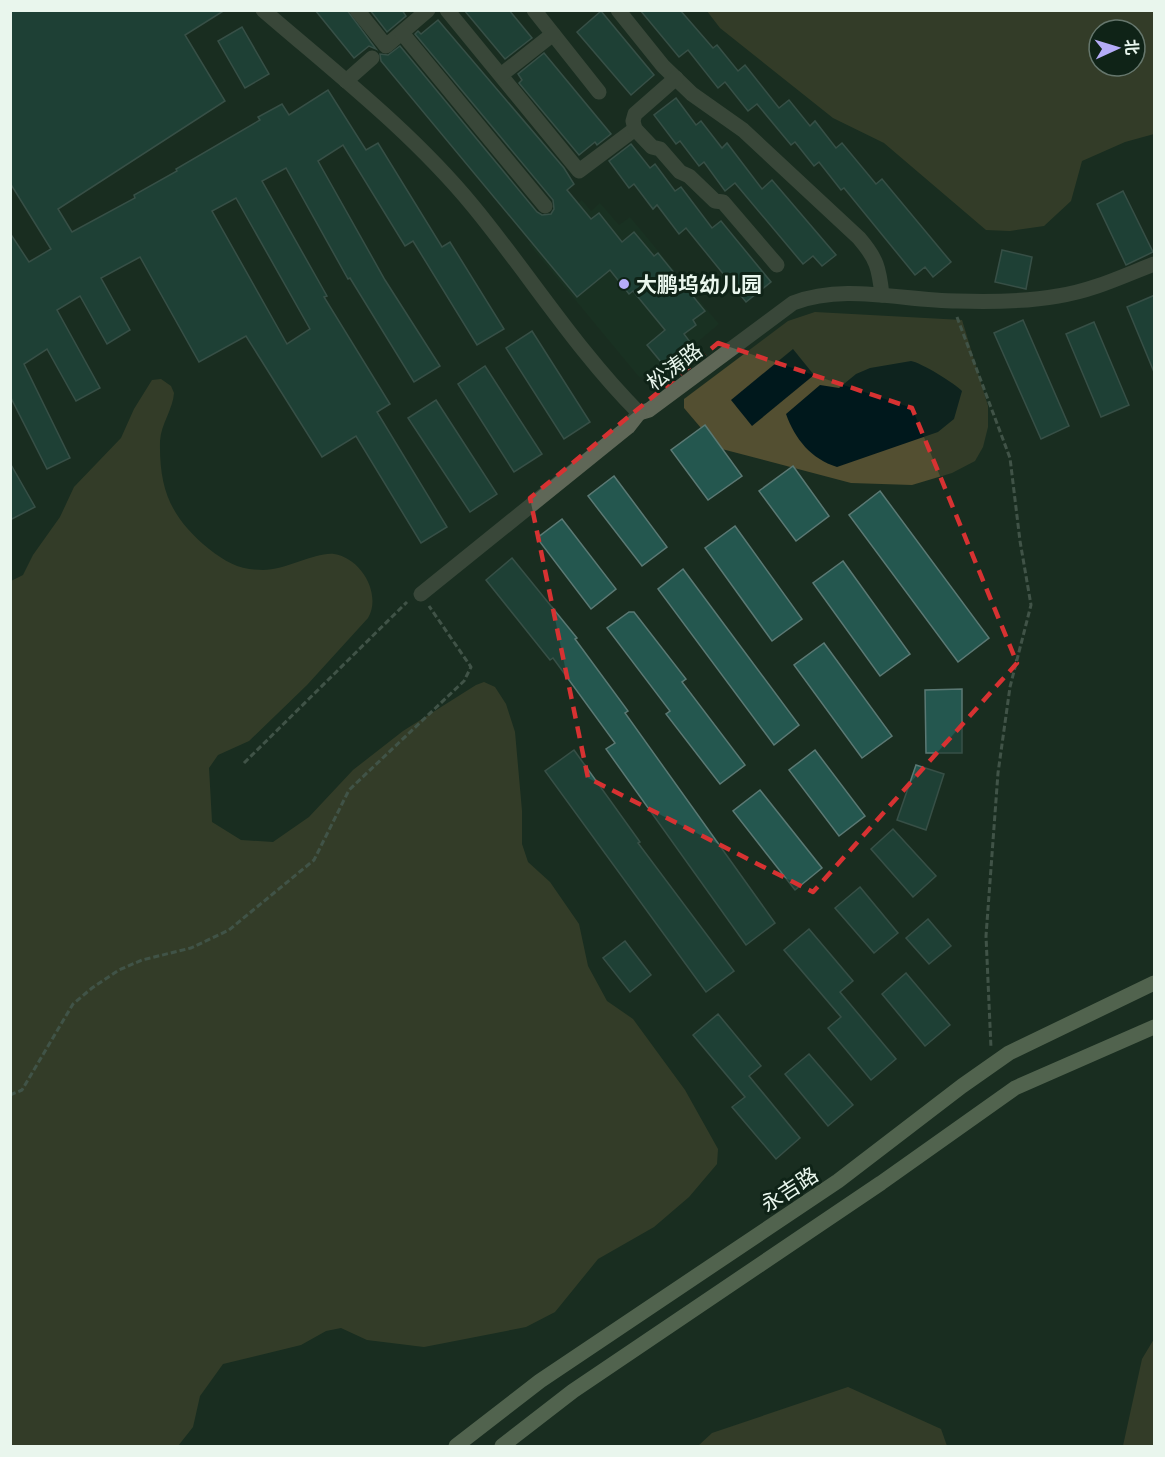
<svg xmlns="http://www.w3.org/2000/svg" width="1165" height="1457" font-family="Ubuntu,'Noto Sans SC',sans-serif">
  <rect width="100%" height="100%" fill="#192d20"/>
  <path fill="#193524" d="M582 200 591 211 600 203 619 225 630 217 719 324 657 376 639 377 529 244Z"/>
  <g fill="#534f31" fill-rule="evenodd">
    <path d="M707 11H1154V134L1125 142 1082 161 1071 201 1044 226 1010 231 986 230 884 143 833 118 720 28ZM1099 30H1135V66H1099Z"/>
    <path d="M815 312 962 320 988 406V427L983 447 975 461 952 473 912 485 851 483 718 448 684 408V399L788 321Z"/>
    <path d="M161 379 171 386 174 393C173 409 161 424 160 441 159 490 171 518 209 549 227 563 240 570 263 570 286 570 316 552 334 554 361 558 382 594 368 618L307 685 249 741 218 755 209 768 212 822 241 840 273 842 309 817 353 770 403 731 476 685 484 682 495 687 506 704 515 732 522 811V844L528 862 550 882 579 924 588 966 607 1001 633 1019 685 1090 718 1149 717 1164 689 1197 654 1227 598 1259 555 1312 526 1327 424 1347 367 1340 341 1328 326 1331 301 1345 223 1364 200 1396 193 1427 178 1446H11V581L23 575 33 555 60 517 74 487 121 438 134 409 152 380Z"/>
    <path d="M1154 1339V1446H1123L1142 1359Z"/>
    <path d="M848 1387 941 1429 947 1446H698L712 1433Z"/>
  </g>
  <g fill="#00181c">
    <path d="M793 349 814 375 752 426 731 400Z"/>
    <path d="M911 361C920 362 956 384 962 391L954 419 938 432 837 467C811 459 795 439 786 414L820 385 839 388 856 374 870 368Z"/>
  </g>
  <g fill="#24574f" stroke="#5b7974" stroke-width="1.5" fill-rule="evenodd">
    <path d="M10 10H225L185 35 225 101 58 209 72 232 135 198 134 195 177 171 176 169 260 120 258 117 282 104 289 115 328 90 366 150 378 143 442 247 450 242 504 329 477 345 413 241 405 246 343 145 318 161 385 280 440 366 414 382 350 278 348 279 286 168 262 181 327 296 324 297 390 404 377 412 447 527 421 543 356 436 322 457 246 336 199 362 140 257 101 278 130 330 107 344 80 296 57 310 100 388 76 401 47 349 24 364 70 458 47 469 10 396V233L29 262 51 249 10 183ZM236 198 310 329 287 344 212 211Z"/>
    <path d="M315 10H347L376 49 369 46 354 58Z"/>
    <path d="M370 10H402L406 16 387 32Z"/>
    <path d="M464 10H509L532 38 505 59Z"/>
    <path d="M640 10H680L713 48 717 45 738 71 745 65 779 108 789 100 810 126 815 121 836 148 842 143 876 184 882 179 951 262 933 277 925 267 915 275 844 188 841 190 819 162 814 166 795 142 791 145 757 104 748 111 725 82 718 88 688 50 679 57Z"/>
    <path d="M601 11 654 75 631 95 577 32Z"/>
    <path d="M438 20 564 168 574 184 567 190 591 219 599 213 622 242 634 232 654 256 658 253 705 311 693 320 696 325 684 334 693 346 666 368 647 345 665 330 633 291 629 294 610 270 577 297 381 61 380 54 388 55 400 46 537 212 542 215 551 214 554 209 553 200 415 34 418 31 421 34Z"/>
    <path d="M242 27 269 74 245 88 218 41Z"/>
    <path d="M544 53 611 134 597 145 595 142 579 155 519 83 522 80 518 74Z"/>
    <path d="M676 98 696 125 701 121 722 148 727 143 762 189 772 180 836 255 822 266 813 256 803 264 735 183 725 191 704 162 699 166 680 141 676 144 654 115Z"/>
    <path d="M631 144 650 168 655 164 675 191 681 187 712 228 721 221 771 282 746 302 686 228 679 234 657 205 653 209 634 184 629 188 609 161Z"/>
    <path d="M1123 191 1153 252 1126 265 1097 204Z"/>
    <path d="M1002 250 1032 257 1026 289 995 282Z"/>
    <path d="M1155 295V372H1154L1127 307Z"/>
    <path d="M1023 320 1069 426 1041 439 994 333Z"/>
    <path d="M1094 322 1129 405 1101 417 1066 334Z"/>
    <path d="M532 331 590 422 564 439 506 348Z"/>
    <path d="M485 366 542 454 514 472 458 384Z"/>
    <path d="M436 400 497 494 470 512 408 418Z"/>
    <path d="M705 425 742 476 708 500 671 450Z"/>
    <path d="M10 463 35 507 10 520Z"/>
    <path d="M793 466 829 516 796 541 759 491Z"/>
    <path d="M614 476 667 547 642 566 588 496Z"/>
    <path d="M880 491 989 638 958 662 849 515Z"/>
    <path d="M562 519 616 589 591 609 537 538Z"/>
    <path d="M735 526 802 619 772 641 705 548Z"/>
    <path d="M512 558 577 638 575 639 628 711 625 713 775 923 746 945 606 749 615 743 553 658 550 660 486 580Z"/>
    <path d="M843 561 910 654 880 676 813 583Z"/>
    <path d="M683 569 799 725 774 745 658 589Z"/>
    <path d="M629 612H634L686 679 682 682 745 765 720 784 666 714 670 711 607 628Z"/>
    <path d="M824 643 892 736 862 758 794 665Z"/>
    <path d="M962 689V753H926L925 690Z"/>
    <path d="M574 750 640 842 638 843 734 971 706 992 545 771Z"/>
    <path d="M815 750 865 816 839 836 789 770Z"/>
    <path d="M916 765 944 774 926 830 897 820Z"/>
    <path d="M760 790 822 868 795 890 733 811Z"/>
    <path d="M893 829 936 876 913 897 871 849Z"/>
    <path d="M860 887 898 933 874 953 835 908Z"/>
    <path d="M928 919 951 946 929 964 906 938Z"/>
    <path d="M809 929 853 981 840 992 896 1059 871 1080 828 1028 841 1017 784 950Z"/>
    <path d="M625 941 651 975 630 992 603 958Z"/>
    <path d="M906 973 950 1025 925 1046 882 994Z"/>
    <path d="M718 1014 761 1066 749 1076 800 1138 776 1159 732 1107 745 1097 693 1035Z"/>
    <path d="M809 1054 853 1105 828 1126 785 1074Z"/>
  </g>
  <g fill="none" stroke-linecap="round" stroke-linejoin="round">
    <g stroke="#708176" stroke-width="3" stroke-dasharray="6 3" stroke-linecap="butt">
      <path d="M957 317 1010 458 1020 541 1031 605 1010 687 998 773 986 936 991 1048"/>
      <path d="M244 763 407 602"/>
      <path d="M10 1095 22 1090 73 1004 92 988 119 970 142 960 191 948 229 930 314 860 349 790 464 681 471 667 429 606"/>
    </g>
    <g stroke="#5f6757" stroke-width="15">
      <path d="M263 10C336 73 412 132 473 206 529 274 577 351 639 413"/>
      <path d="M357 10 386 46 428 10"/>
      <path d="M447 10 579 171 635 129"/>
      <path d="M534 10 599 92"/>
      <path d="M618 10 663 66 692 94 743 130 859 238C877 259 879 268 882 295"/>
      <path d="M402 33 545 206"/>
      <path d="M501 75 553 34"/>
      <path d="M676 78 635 114 633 121 635 129 652 147 660 149 680 172 689 176 715 201 723 202 777 265"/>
      <path d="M346 81 372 58"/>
      <path d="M639 413 649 410 793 303C845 283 903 301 957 301 991 302 1025 302 1058 296 1092 291 1123 276 1154 264"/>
      <path d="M421 594 628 427 639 413"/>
    </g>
    <g stroke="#96a586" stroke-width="15">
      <path d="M456 1446 540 1381 838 1181 962 1086 1009 1053 1154 983"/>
      <path d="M502 1446 573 1391 881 1183 1015 1088 1154 1027"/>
    </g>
  </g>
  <path d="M0 0H1165V1457H0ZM718 343 912 408 1017 663 813 892 588 778 530 498Z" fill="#192d20" fill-opacity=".55" fill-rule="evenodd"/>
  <path fill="none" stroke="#d73232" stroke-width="4.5" stroke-dasharray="12 8" stroke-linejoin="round" d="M718 343 912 408 1017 663 813 892 588 778 530 498Z"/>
  <circle fill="#b5acf8" stroke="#0f2317" stroke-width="2" cx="624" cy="284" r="6"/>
  <g text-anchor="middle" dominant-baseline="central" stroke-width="6" stroke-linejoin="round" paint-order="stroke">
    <g font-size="21" font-weight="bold" fill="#e9f6ed" stroke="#0f2317" text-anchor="start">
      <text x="636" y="284">大鹏坞幼儿园</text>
    </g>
    <g font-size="21" fill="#e9f6ed" stroke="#0f2317">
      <text transform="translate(674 366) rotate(-37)">松涛路</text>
      <text transform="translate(789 1189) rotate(-33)">永吉路</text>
    </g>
  </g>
  <rect width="1165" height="1457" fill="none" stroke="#e9f6ed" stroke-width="24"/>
  <g transform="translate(1117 48) rotate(86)"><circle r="28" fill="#0f2317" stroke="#66776d" stroke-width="1.5"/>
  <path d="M0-4.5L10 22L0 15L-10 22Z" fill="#b5acf8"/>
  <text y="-9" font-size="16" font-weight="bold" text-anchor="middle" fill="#e9f6ed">北</text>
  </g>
</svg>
